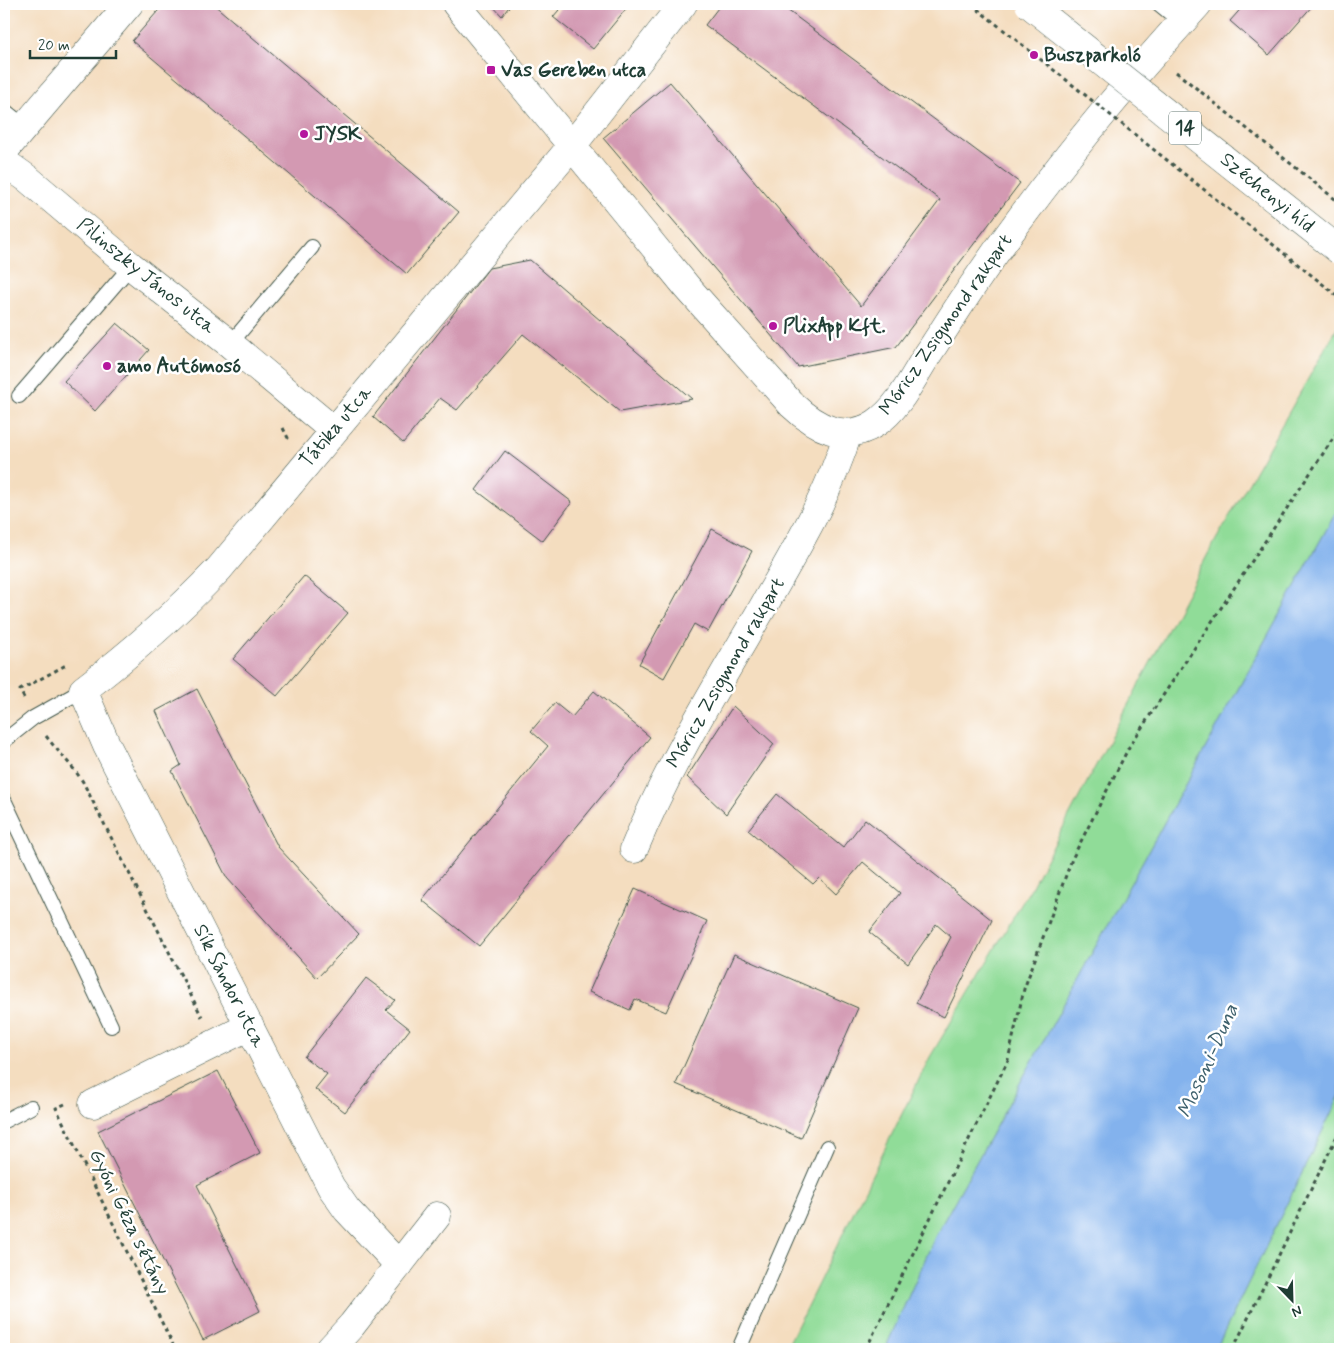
<svg xmlns="http://www.w3.org/2000/svg" width="1344" height="1353" font-family="Mynerve,sans-serif">
  <rect width="100%" height="100%" fill="#fff"/>
  <filter id="ink" filterUnits="userSpaceOnUse"><feTurbulence type="fractalNoise" baseFrequency=".02" numOctaves="2"/><feDisplacementMap in="SourceGraphic" scale="10" xChannelSelector="R" yChannelSelector="G"/><feConvolveMatrix kernelMatrix="1 2 1 2 8 2 1 2 1" color-interpolation-filters="sRGB"/></filter>
  <filter id="wash" filterUnits="userSpaceOnUse"><feTurbulence type="fractalNoise" baseFrequency=".0096" numOctaves="4" result="noise"/><feDisplacementMap in="SourceGraphic" scale="20" xChannelSelector="R" yChannelSelector="G"/><feGaussianBlur stdDeviation="1.12" result="paint"/><feColorMatrix in="noise" values="0 0 0 0 0 0 0 0 0 0 0 0 0 0 0 0 0 1.4 0 .05"/><feComposite in="paint" operator="in"/></filter>
  <g filter="url(#wash)">
    <rect width="100%" height="100%" fill="#f4ddbf"/>
    <g fill="#90dc98" stroke="#588c66">
      <path d="M1340 323V505L936 1235 885 1349H786L930 1057 1031 888 1209 552Z"/>
      <path d="M1340 1095V1349H1216Z"/>
    </g>
    <path fill="#83b2ed" stroke="#517890" d="M1340 505V1095L1216 1349H885L936 1235Z"/>
    <g id="blocks">
      <g fill="#d399b2">
        <path d="M164 4H213L459 212 407 274 132 41Z"/>
        <path d="M491 4H511L502 16Z"/>
        <path d="M564 4H630L593 49 553 17Z"/>
        <path d="M721 4H779L1020 183 896 347 798 367 603 138 670 82 861 306 940 200 705 25Z"/>
        <path d="M1245 4H1314L1269 55 1230 21Z"/>
        <path d="M530 260 692 399 620 412 523 334 457 410 440 398 403 443 373 417 489 268Z"/>
        <path d="M117 323 149 350 95 411 64 381Z"/>
        <path d="M505 451 572 502 543 541 476 490Z"/>
        <path d="M712 529 752 551 708 632 694 624 664 678 639 664Z"/>
        <path d="M304 576 348 613 277 696 233 659Z"/>
        <path d="M197 689 278 847 359 934 317 978 227 878 172 771 181 765 156 711Z"/>
        <path d="M594 691 650 737 479 946 422 900 548 746 531 731 555 703 572 717Z"/>
        <path d="M733 706 774 744 726 814 687 777Z"/>
        <path d="M777 794 843 848 865 819 992 920 944 1017 916 1003 951 937 936 924 908 964 869 932 900 893 863 862 836 894 819 878 813 884 748 830Z"/>
        <path d="M635 889 707 921 666 1012 635 999 630 1010 589 992Z"/>
        <path d="M734 954 858 1008 801 1138 676 1084Z"/>
        <path d="M366 978 395 1000 386 1010 410 1029 345 1112 315 1089 327 1074 304 1057Z"/>
        <path d="M218 1071 260 1153 197 1185 260 1311 203 1340 98 1131Z"/>
      </g>
    </g>
  </g>
  <g filter="url(#ink)">
    <use href="#blocks" fill-opacity="0" stroke="#3f5549" stroke-width="1"/>
    <g fill="none" stroke-linecap="round" stroke-linejoin="round">
      <defs>
        <g id="lane">
          <path d="M1159 4 1181 22"/>
          <path d="M4 110 25 127"/>
          <path d="M230 344 312 247"/>
          <path d="M19 396 131 266"/>
          <path d="M4 741 33 718 83 690"/>
          <path d="M4 800 111 1026"/>
          <path d="M4 1121 31 1107"/>
          <path d="M739 1349 827 1147"/>
        </g>
        <g id="street">
          <path d="M456 4 687 287 792 405C815 427 845 444 876 423 899 408 913 377 928 354 945 328 962 301 980 275 1046 179 1120 90 1198 4"/>
          <path d="M4 151 129 4"/>
          <path d="M4 162 28 179 131 266 230 344 333 430"/>
          <path d="M634 849C669 764 717 686 763 607 796 549 828 497 848 433"/>
          <path d="M93 1104 250 1026"/>
          <path d="M399 1265 347 1210 331 1187 107 746 83 690C133 652 176 614 219 569L571 147 683 4"/>
          <path d="M330 1349 352 1325 437 1216"/>
        </g>
      </defs>
      <use href="#lane" stroke="#3f5549" stroke-width="16"/>
      <use href="#street" stroke="#3f5549" stroke-width="29"/>
      <g stroke="#3f5549" stroke-width="3" stroke-dasharray="4 4" stroke-linecap="butt">
        <path d="M1176 72 1340 203"/>
        <path d="M283 428 288 438 286 440"/>
        <path d="M24 698 20 690 66 665"/>
        <path d="M46 736C58 752 72 765 83 782L202 1017"/>
        <path d="M65 1104 56 1108 175 1349"/>
        <path d="M866 1349 1008 1060 1024 989 1072 859 1129 747 1340 428"/>
        <path d="M1233 1349 1340 1130"/>
      </g>
      <use href="#lane" stroke="#fff" stroke-width="14"/>
      <use href="#street" stroke="#fff" stroke-width="28"/>
      <defs>
        <path id="primary-bridge" d="M1029 4 1340 251"/>
      </defs>
      <use href="#primary-bridge" stroke="#3f5549" stroke-width="29" stroke-linecap="butt"/>
      <path stroke="#3f5549" stroke-width="3" stroke-dasharray="4 4" stroke-linecap="butt" d="M971 4 1340 298"/>
      <use href="#primary-bridge" stroke="#fff" stroke-width="28"/>
    </g>
  </g>
  <g fill="#b5179e" stroke="#fff" stroke-width="2">
    <circle cx="1034" cy="55" r="5"/>
    <rect x="486" y="65" width="10" height="10" rx="2.5"/>
    <circle cx="304" cy="134" r="5"/>
    <circle cx="773" cy="326" r="5"/>
    <circle cx="107" cy="366" r="5"/>
  </g>
  <g text-anchor="middle" dominant-baseline="central" stroke-width="5" stroke-linejoin="round" paint-order="stroke">
    <rect fill="#fff" stroke="#627771" stroke-width="1" x="1169" y="111.5" width="32" height="33" rx="4"/>
    <g font-size="19" font-weight="bold" fill="#1f3d34">
      <text x="1185" y="128">14</text>
    </g>
    <g font-size="20" font-weight="bold" fill="#1f3d34" stroke="#fff" text-anchor="start">
      <text x="1044" y="55">Buszparkoló</text>
      <text x="501" y="70">Vas Gereben utca</text>
      <text x="314" y="134">JYSK</text>
      <text x="783" y="326">PlixApp Kft.</text>
      <text x="117" y="366">amo Autómosó</text>
    </g>
    <g font-size="20" fill="#1f3d34" stroke="#fff">
      <text transform="translate(1267 193) rotate(39)">Széchenyi híd</text>
      <text transform="translate(146 276) rotate(39)">Pilinszky János utca</text>
      <text transform="translate(946 325) rotate(-55)">Móricz Zsigmond rakpart</text>
      <text transform="translate(336 427) rotate(-50)">Tátika utca</text>
      <text transform="translate(726 673) rotate(-60)">Móricz Zsigmond rakpart</text>
      <text transform="translate(229 986) rotate(63)">Sík Sándor utca</text>
      <text transform="translate(129 1222) rotate(64)">Gyóni Géza sétány</text>
    </g>
    <g font-size="21" font-style="italic" fill="#3d606c" stroke="#fff">
      <text transform="translate(1208 1061) rotate(-66)">Mosoni-Duna</text>
    </g>
  </g>
  <rect width="1344" height="1353" fill="none" stroke="#fff" stroke-width="20"/>
  <g transform="translate(1292 1300) rotate(157)" stroke="#ffffff" stroke-width="4" paint-order="stroke">
  <path d="M0-4L9 19L0 12L-9 19Z" fill="#1f3d34"/>
  <text y="-8" font-size="14" font-weight="bold" text-anchor="middle" fill="#1f3d34">N</text>
  </g>
  <path d="M30 50v8h86v-8" fill="none" stroke="#1f3d34" stroke-width="2.5"/>
  <text x="38" y="50" font-size="15" fill="#1f3d34" stroke="#ffffff" stroke-width="4" paint-order="stroke">20 m</text>
</svg>
